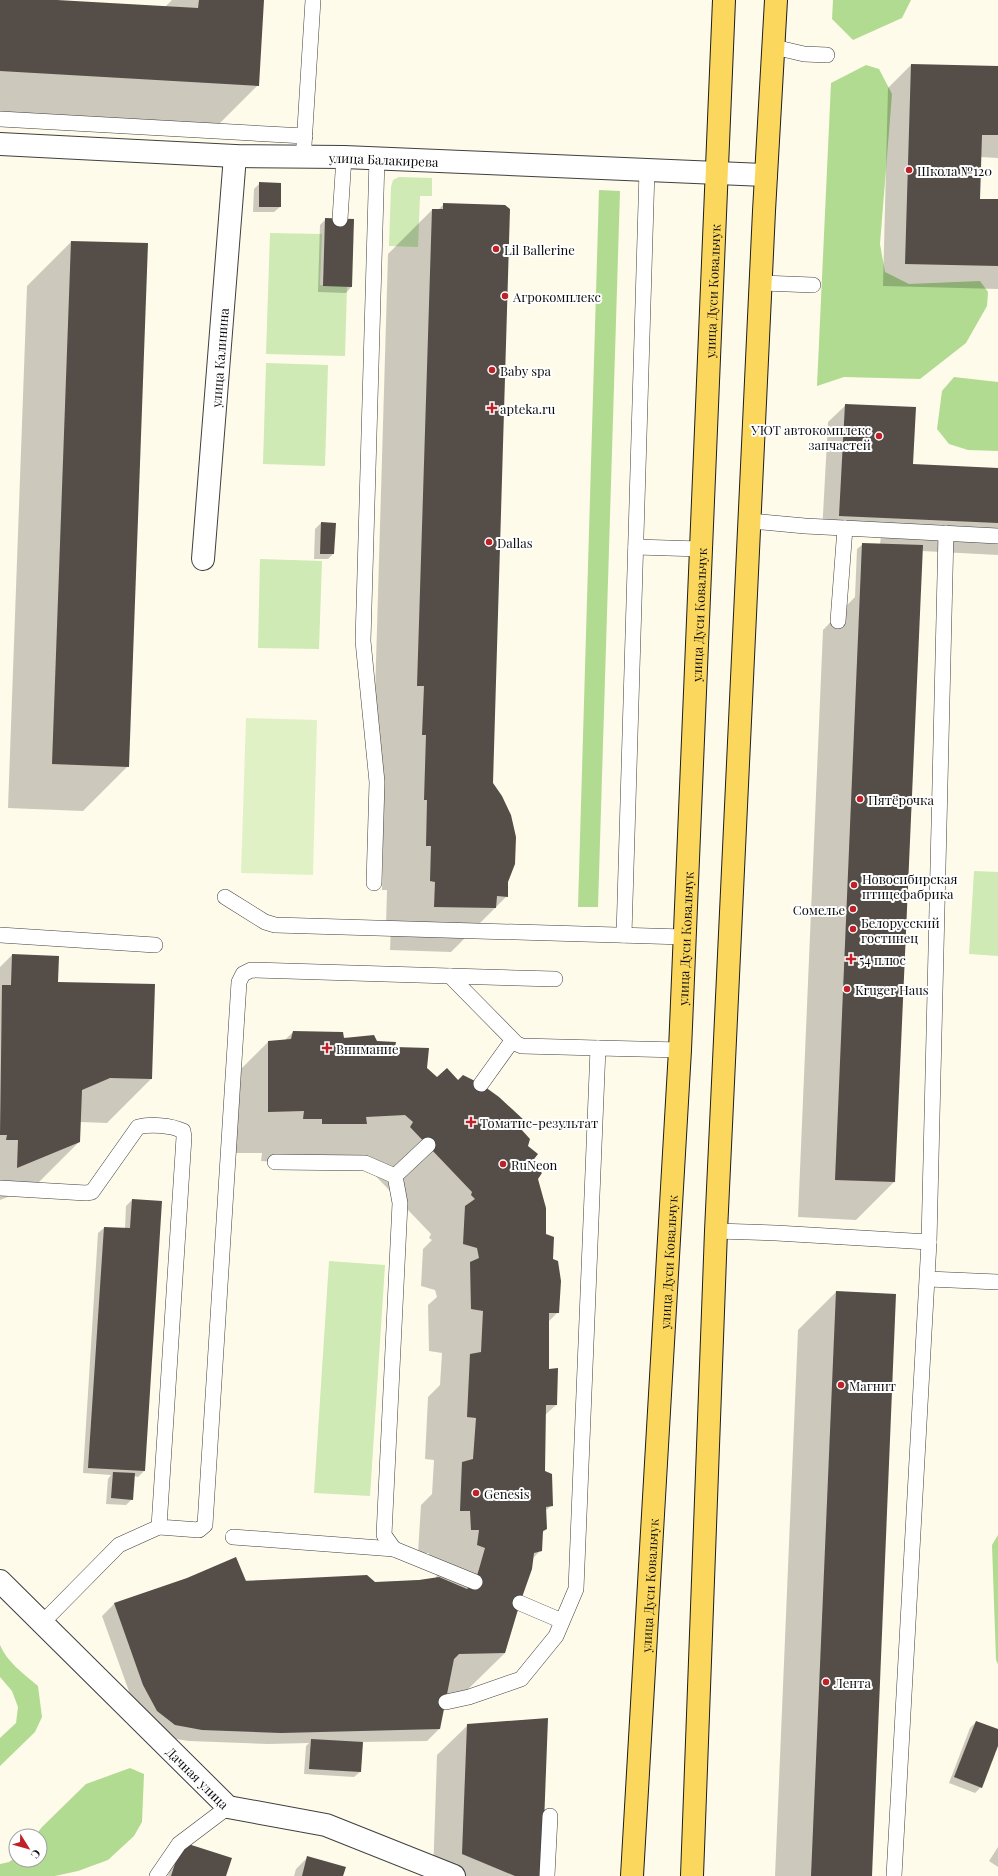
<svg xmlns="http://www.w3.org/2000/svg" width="998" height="1876" font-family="'Playfair Display',serif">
  <rect width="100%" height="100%" fill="#fffbea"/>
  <g fill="#cfeab4">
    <path d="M399 177 432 178V196H420L418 247 389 246 391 187 393 180Z"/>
    <path d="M270 233 322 234 320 285 347 286 345 356 266 354Z"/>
    <path d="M266 363 328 365 325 466 263 464Z"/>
    <path d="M260 559 322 561 319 649 258 648Z"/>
    <path d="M974 871 998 872V956L969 954Z"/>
    <path d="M329 1261 385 1265 370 1496 314 1493Z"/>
  </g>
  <g fill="#b2db92">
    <path d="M833 0H911L902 18 853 40 832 19Z"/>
    <path d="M866 65 879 69 892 94 880 244 885 272 909 284 980 281 988 292 987 306 966 343 920 379 844 377 817 386 831 83Z"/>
    <path d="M599 190 620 191 598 907H578Z"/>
    <path d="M954 377 998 382V451L968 450 949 444 937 429 942 391Z"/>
    <path d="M998 1535V1664L996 1660 992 1545Z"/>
    <path d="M0 1645C7 1662 24 1674 38 1686L42 1717 35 1732 0 1766V1738L16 1723 18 1707 12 1691 0 1677Z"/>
    <path d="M130 1768 144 1774 142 1822 134 1836 108 1860 78 1871 55 1876H0V1864L9 1862 16 1857V1860H40V1836H35L42 1827 86 1784Z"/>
  </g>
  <path fill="#e1f1c6" d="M246 718 317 720 313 875 241 873Z"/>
  <g fill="#0003">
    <path d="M0 0H39L165 7 172 0H263L258 85 213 130 0 117Z"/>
    <path d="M911 65 998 67V158L980 157 979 200H998V289L883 286 888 88Z"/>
    <path d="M260 183 280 207 274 212H253L254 189Z"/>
    <path d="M444 204 492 783 507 882V896L451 952 390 950 391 925H386L387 890H382L383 844H380L378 779 380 730H374L388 254 432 210H438Z"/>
    <path d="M326 219 351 287 346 293 318 292 320 225Z"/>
    <path d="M71 242 128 766 83 811 8 808 27 286Z"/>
    <path d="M846 405 912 467 998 469V555L922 551 894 1182 856 1220 798 1217 823 630 855 597 857 549 863 544H880L881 536 822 533 828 422Z"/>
    <path d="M321 523 333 554 328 559H314L315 529Z"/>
    <path d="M12 955 57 983 151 1079 107 1123 80 1122 79 1142 35 1186 0 1200V967Z"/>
    <path d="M293 1032 376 1041 394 1048 426 1068 438 1078 458 1082 519 1128 527 1146 529 1163 537 1179 545 1235 552 1259 558 1312 548 1322V1370L556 1405 544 1416V1471L552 1505 545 1511 546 1529 542 1533 541 1550 532 1559 505 1653 462 1695H446L439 1729 427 1741 362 1742 360 1772 354 1777 304 1774 306 1746 309 1743 268 1744 189 1741 163 1737 131 1697 102 1616 114 1604 187 1579 375 1583 436 1579 437 1572H429V1553H418L421 1505 432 1494 434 1460 425 1459 428 1397 440 1385 442 1353 429 1351 428 1305 437 1297 435 1290 421 1286 423 1249 432 1240 429 1238 431 1234 369 1169 261 1161 262 1153H226V1084L268 1042 284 1041Z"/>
    <path d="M132 1200 161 1202 144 1471 138 1477 134 1476 132 1499 126 1505 106 1504 108 1479 111 1475 83 1473 98 1233 104 1228 125 1229 126 1206Z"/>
    <path d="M836 1292 871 1876H775L798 1330Z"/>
    <path d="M976 1722 998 1730V1743L981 1787 975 1793 949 1783 970 1728Z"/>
    <path d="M468 1725 541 1876H433L437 1755Z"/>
    <path d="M998 1847V1867L989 1861Z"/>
    <path d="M176 1849 225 1876H168Z"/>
    <path d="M308 1857 342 1876H294L296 1869Z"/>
  </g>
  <g fill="#544d48">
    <path d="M0 0H57L198 8 199 0H264L259 86 0 71Z"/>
    <path d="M911 64 998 66V135H982L980 199H998V266L905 264Z"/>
    <path d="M259 182 281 183V207H259Z"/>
    <path d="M443 203 505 205 510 209 493 783 502 796 511 815 516 837 515 864 508 882V897L497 896 496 908 434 907 435 882 430 881 431 846H426L427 800H424L426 735H422L424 686H417L432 209H443Z"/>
    <path d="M325 218 354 219 352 287 323 286Z"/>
    <path d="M71 241 148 243 129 767 52 764Z"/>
    <path d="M845 404 916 407 913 464 998 468V523L839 516Z"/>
    <path d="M321 522 336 523 334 554H320Z"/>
    <path d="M862 543 923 545 895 1182 835 1180Z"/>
    <path d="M12 954 59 956 58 982 155 984 152 1079 110 1078 82 1090 80 1142 17 1168 18 1140H6L7 1135H0L2 985H11Z"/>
    <path d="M293 1031 343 1032 344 1038 374 1035 377 1041 396 1042 395 1047 429 1048 427 1068 437 1077 447 1068 458 1080 463 1075 481 1084 499 1097 525 1121 520 1128 530 1139 528 1146 538 1154 531 1163 542 1173 538 1179 546 1208V1234L554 1237 553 1259 558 1261 561 1281 559 1313H549V1369L558 1368 557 1405H546L545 1471 552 1474 553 1506 546 1507 547 1529 543 1531 542 1551 534 1553 532 1569 520 1603 505 1653 459 1654 454 1659 440 1729 281 1733 202 1730 175 1725 157 1711 143 1685 114 1603 187 1578 236 1557 246 1581 367 1575 375 1582 419 1580 439 1577 467 1589 475 1582 479 1569 485 1548 477 1545 479 1530H471L470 1511H460L462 1462 473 1459 476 1418 467 1417 470 1354 481 1352 483 1311 471 1309 470 1262 479 1258 477 1248 463 1244 465 1206 475 1199 471 1195 472 1192 410 1127 413 1122 405 1115 366 1117 367 1124H322V1119H303L304 1111 268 1112V1041L291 1039Z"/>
    <path d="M132 1199 162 1201 145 1471 88 1468 104 1227 130 1228Z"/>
    <path d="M836 1291 896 1294 872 1876H811Z"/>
    <path d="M113 1472 135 1473 133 1500 111 1498Z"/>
    <path d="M548 1718 542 1876H515L462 1854 467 1724Z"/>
    <path d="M976 1721 998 1729V1746L982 1788 954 1777Z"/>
    <path d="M311 1739 363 1742 361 1772 309 1769Z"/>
    <path d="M182 1842 232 1858 226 1876H171Z"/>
    <path d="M307 1856 346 1867 343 1876H302Z"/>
  </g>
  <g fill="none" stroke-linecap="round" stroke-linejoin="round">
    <defs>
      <g id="lane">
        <path d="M774 47 804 54 827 55"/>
        <path d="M0 119 305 136"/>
        <path d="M304 145 313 0"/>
        <path d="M340 219 344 157"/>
        <path d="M761 283 813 285"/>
        <path d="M750 521 805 526 998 536"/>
        <path d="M636 547 700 549"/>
        <path d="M838 621 845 528"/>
        <path d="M374 883 377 782 363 641 377 159"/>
        <path d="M225 897 265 922 275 925 684 937"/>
        <path d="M0 935 155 945"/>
        <path d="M624 935 647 170"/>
        <path d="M450 976 555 979"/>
        <path d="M481 1084 512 1041"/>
        <path d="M275 1162 365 1163 395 1176 400 1203 384 1535 394 1549"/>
        <path d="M395 1176 428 1145"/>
        <path d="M0 1188 86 1193 92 1192 138 1127C150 1124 171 1125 183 1131L184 1137 159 1527 199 1530 205 1525 239 982 243 974 251 970 450 976 517 1044 522 1046 598 1048"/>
        <path d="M716 1231 776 1233 929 1242"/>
        <path d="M928 1279 998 1282"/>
        <path d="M233 1537 394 1549 475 1582"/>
        <path d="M520 1603 562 1621"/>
        <path d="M42 1623 119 1545 159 1527"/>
        <path d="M446 1702 469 1697 521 1679 556 1636 576 1589 598 1048 680 1050"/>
        <path d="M157 1876 179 1844 228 1807"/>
        <path d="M547 1876 550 1816"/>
        <path d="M894 1876 929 1242 946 533"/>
      </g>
      <g id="street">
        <path id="s1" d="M0 144 235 156 344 157 766 175"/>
        <path id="s2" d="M203 559 235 156"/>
        <path id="s3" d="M0 1581 228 1807 326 1825 454 1876"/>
      </g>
      <g id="primary">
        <path id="s4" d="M632 1876 680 1050 724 0"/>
        <path d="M692 1876 716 1231 764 211 776 0"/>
      </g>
    </defs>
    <use href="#lane" stroke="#3f3f3f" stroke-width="16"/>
    <use href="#street" stroke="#3f3f3f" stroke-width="24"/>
    <use href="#primary" stroke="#1d1d1d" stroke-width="24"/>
    <use href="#lane" stroke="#fff" stroke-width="15"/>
    <use href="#street" stroke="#fff" stroke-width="22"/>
    <use href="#primary" stroke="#fcd75d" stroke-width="22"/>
  </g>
  <g fill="#be2127" stroke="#fff" stroke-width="1.5">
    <circle cx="909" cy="170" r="4"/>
    <circle cx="496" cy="249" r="4"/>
    <circle cx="505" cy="296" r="4"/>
    <circle cx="492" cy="370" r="4"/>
    <path d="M490 402h4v4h4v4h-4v4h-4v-4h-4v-4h4z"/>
    <circle cx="879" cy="436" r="4"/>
    <circle cx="489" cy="542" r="4"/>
    <circle cx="860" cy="799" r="4"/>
    <circle cx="854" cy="885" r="4"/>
    <circle cx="853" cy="909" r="4"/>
    <circle cx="853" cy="929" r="4"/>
    <path d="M849 953h4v4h4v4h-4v4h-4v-4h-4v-4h4z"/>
    <circle cx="847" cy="989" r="4"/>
    <path d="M325 1042h4v4h4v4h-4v4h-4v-4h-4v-4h4z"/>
    <path d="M469 1116h4v4h4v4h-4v4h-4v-4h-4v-4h4z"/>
    <circle cx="503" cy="1164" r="4"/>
    <circle cx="841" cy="1385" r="4"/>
    <circle cx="476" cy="1493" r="4"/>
    <circle cx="826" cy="1682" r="4"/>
  </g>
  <g text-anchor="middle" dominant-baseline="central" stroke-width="4" stroke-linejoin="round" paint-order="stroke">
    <g font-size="13" fill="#0c0c0c" stroke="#fff">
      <text stroke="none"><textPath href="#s1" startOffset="384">улица Балакирева</textPath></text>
      <text stroke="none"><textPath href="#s4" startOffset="1587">улица Дуси Ковальчук</textPath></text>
      <text stroke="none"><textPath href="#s2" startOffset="202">улица Калинина</textPath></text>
      <text stroke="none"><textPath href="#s4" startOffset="1263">улица Дуси Ковальчук</textPath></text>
      <text stroke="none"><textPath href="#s4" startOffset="939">улица Дуси Ковальчук</textPath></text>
      <text stroke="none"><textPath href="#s4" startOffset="615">улица Дуси Ковальчук</textPath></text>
      <text stroke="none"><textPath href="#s4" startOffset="291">улица Дуси Ковальчук</textPath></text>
      <text stroke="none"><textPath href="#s3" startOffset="279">Дачная улица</textPath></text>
    </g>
    <g font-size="13" fill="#0c0c0c" stroke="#fff" text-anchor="start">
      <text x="917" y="170">Школа №120</text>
      <text x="504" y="249">Lil Ballerine</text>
      <text x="513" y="296">Агрокомплекс</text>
      <text x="500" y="370">Baby spa</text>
      <text x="500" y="408">apteka.ru</text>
      <text x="871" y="429" text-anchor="end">УЮТ автокомплекс<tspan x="871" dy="15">запчастей</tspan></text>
      <text x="497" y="542">Dallas</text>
      <text x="868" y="799">Пятёрочка</text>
      <text x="862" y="878">Новосибирская<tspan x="862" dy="15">птицефабрика</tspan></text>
      <text x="845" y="909" text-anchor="end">Сомелье</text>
      <text x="861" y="922">Белорусский<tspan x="861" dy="15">гостинец</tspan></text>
      <text x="859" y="959">54 плюс</text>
      <text x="855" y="989">Kruger Haus</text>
      <text x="336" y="1048">Внимание</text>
      <text x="480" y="1122">Томатис-результат</text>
      <text x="511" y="1164">RuNeon</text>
      <text x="849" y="1385">Магнит</text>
      <text x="484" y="1493">Genesis</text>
      <text x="834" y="1682">Лента</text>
    </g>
  </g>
  <g transform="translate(28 1848) rotate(127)"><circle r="19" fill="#ffffff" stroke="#9e9e9e"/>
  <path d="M0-3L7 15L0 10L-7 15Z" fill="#be2127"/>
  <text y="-6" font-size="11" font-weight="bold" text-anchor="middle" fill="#0c0c0c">С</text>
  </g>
</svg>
